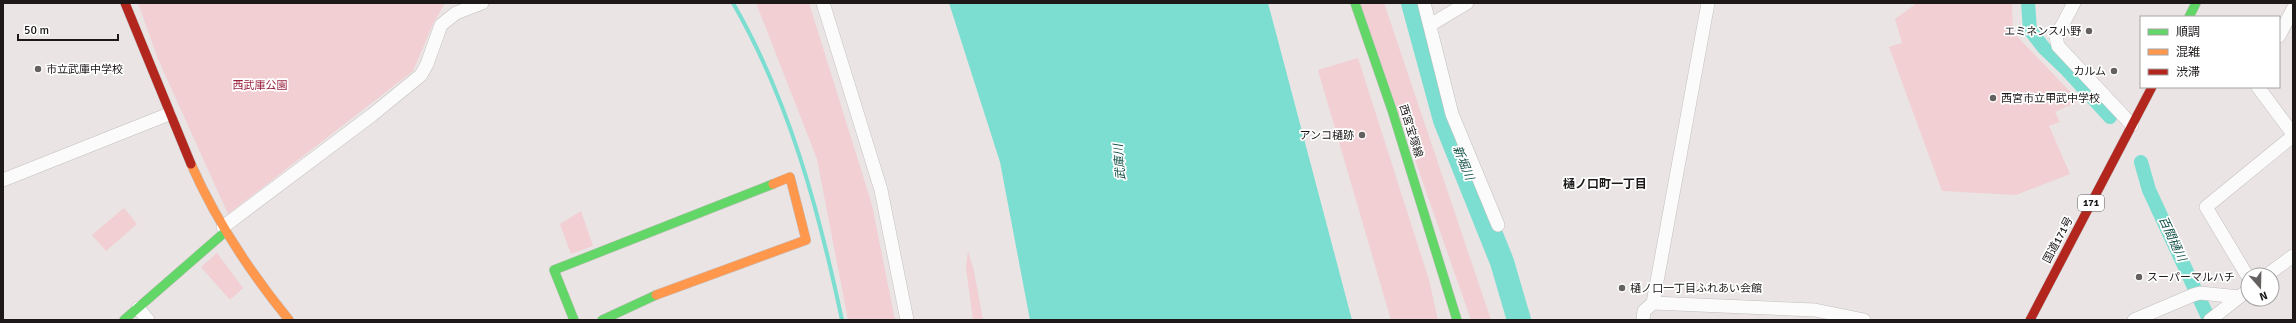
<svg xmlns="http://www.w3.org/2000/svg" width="2296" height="323" font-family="Signika,'Noto Sans JP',sans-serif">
  <rect width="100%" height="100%" fill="#eae4e4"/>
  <g fill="#f2cfd2">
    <path d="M138 3H445L433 24 413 71 228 214 158 59Z"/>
    <path d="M756 3H809L872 205 895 320H848L817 159Z"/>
    <path d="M1360 3H1384L1491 320H1471Z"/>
    <path d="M1917 3H2012L2013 32 2079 101 2055 112 2060 122 2049 126 2070 174 2016 195 1942 191 1889 47 1902 43 1895 19Z"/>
    <path d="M1358 58 1429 280 1438 320H1391L1318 70Z"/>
    <path d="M124 208 137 224 106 251 92 235Z"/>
    <path d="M581 211 593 246 571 254 560 224Z"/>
    <path d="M968 251 974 271 983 320H973L966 268Z"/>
    <path d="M217 253 243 288 230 300 201 267Z"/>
  </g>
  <path fill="#7bded0" d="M949 3H1268L1352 320H1030L1000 162Z"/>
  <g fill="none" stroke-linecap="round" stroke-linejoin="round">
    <path stroke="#7bded0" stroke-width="4" d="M733 3C789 100 819 211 842 320"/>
    <g stroke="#7bded0" stroke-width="14">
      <path d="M2028 3 2030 30 2044 48 2067 70 2110 117"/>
      <path d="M2141 162 2149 190 2207 315"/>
    </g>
    <path stroke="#7bded0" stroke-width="24" d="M1413 3 1445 120 1502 262 1519 320"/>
    <defs>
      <g id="street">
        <path d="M823 3 881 190 907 320"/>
        <path d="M1424 3 1452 114 1498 225"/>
        <path d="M2074 3 2056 37 2058 46 2132 125"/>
        <path d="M1430 25 1467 3"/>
        <path d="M2279 36 2293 9"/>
        <path d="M2258 87 2293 134"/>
        <path d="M3 180 169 114"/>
        <path d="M223 227 372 115 421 75 427 64 441 25 456 13 482 3"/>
        <path d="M2267 275 2293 256"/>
        <path d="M2248 277 2206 207 2293 136"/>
        <path d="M1653 303 1815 310 1864 320"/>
        <path d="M138 308 148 320"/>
        <path d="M1643 320 1644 311 1653 303 1708 3"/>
        <path d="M2134 320 2193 295 2200 293 2239 297"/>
        <path d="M2210 320 2248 290"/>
      </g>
      <g id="fast">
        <path d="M1355 3 1392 110 1457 320"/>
        <path d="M2189 17 2196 3"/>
        <path d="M124 320 225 232"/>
        <path d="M574 320 554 270 773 184"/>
        <path d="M602 320 656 295"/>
      </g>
      <g id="slow">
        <path d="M191 164C216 221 250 272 289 320"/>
        <path d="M656 295 806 240 790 177 773 184"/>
      </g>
      <g id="jam">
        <path d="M125 3 191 164"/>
        <path d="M2030 320 2152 87"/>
      </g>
    </defs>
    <use href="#street" stroke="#c4bfbf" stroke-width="14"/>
    <use href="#fast" stroke="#c4bfbf" stroke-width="10"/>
    <use href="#slow" stroke="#c4bfbf" stroke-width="10"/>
    <use href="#jam" stroke="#c4bfbf" stroke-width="10"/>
    <use href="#street" stroke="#fcfbfb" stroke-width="13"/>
    <use href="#fast" stroke="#63d668" stroke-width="9"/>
    <use href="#slow" stroke="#ff974d" stroke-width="9"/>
    <use href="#jam" stroke="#b3261e" stroke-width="9"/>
  </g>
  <g fill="#656060" stroke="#fff" stroke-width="1.5">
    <circle cx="2089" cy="31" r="4"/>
    <circle cx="38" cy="69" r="4"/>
    <circle cx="2114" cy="71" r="4"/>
    <circle cx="1993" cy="98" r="4"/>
    <circle cx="1362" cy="135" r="4"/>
    <circle cx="2139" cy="277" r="4"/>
    <circle cx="1622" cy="288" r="4"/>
  </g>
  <g text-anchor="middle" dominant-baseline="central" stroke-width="3.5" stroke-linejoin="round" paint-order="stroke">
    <rect fill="#fff" stroke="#615e5e" stroke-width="1" x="2078" y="195" width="26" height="16" rx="3"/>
    <g font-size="10" font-weight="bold" fill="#1d1919">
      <text x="2091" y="203">171</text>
    </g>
    <g font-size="11" fill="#1d1919" stroke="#fff" text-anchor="start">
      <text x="2081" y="31" text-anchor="end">エミネンス小野</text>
      <text x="46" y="69">市立武庫中学校</text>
      <text x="2106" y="71" text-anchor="end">カルム</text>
      <text x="2001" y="98">西宮市立甲武中学校</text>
      <text x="1354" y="135" text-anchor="end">アンコ樋跡</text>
      <text x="2147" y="277">スーパーマルハチ</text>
      <text x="1630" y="288">樋ノ口一丁目ふれあい会館</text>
    </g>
    <g font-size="11" fill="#99213e" stroke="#fff">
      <text x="260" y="85">西武庫公園</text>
    </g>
    <g font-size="11" fill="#1d1919" stroke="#fff">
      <text transform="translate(1411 131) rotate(73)">西宮宝塚線</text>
      <text transform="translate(2058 240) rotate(-62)">国道171号</text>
    </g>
    <g font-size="12" font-style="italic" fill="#145148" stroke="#fff">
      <text transform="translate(1120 162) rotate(-95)">武庫川</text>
      <text transform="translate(1463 163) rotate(68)">新堀川</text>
      <text transform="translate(2172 239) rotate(65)">百間樋川</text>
    </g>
    <g font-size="12" font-weight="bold" fill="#1d1919" stroke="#fff">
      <text x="1605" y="184">樋ノ口町一丁目</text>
    </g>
  </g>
  <rect width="2296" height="323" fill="none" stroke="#1d1919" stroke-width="8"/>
  <rect x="2140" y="16" width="140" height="72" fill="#ffffff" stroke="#a5a3a3"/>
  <rect x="2148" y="29" width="20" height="6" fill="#63d668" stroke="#a5a3a3"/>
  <text x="2176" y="36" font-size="12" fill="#1d1919">順調</text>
  <rect x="2148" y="49" width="20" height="6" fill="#ff974d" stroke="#a5a3a3"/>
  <text x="2176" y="56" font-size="12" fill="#1d1919">混雑</text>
  <rect x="2148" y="69" width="20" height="6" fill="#b3261e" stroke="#a5a3a3"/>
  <text x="2176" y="76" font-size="12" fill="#1d1919">渋滞</text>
  <g transform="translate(2260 287) rotate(160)"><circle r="19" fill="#ffffff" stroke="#a5a3a3"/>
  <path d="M0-3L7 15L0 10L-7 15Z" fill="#656060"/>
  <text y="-6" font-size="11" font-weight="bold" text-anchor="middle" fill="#1d1919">N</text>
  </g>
  <path d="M18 34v6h100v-6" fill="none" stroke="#1d1919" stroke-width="2"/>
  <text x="24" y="34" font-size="12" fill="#1d1919" stroke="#ffffff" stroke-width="3" paint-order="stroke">50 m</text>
</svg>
